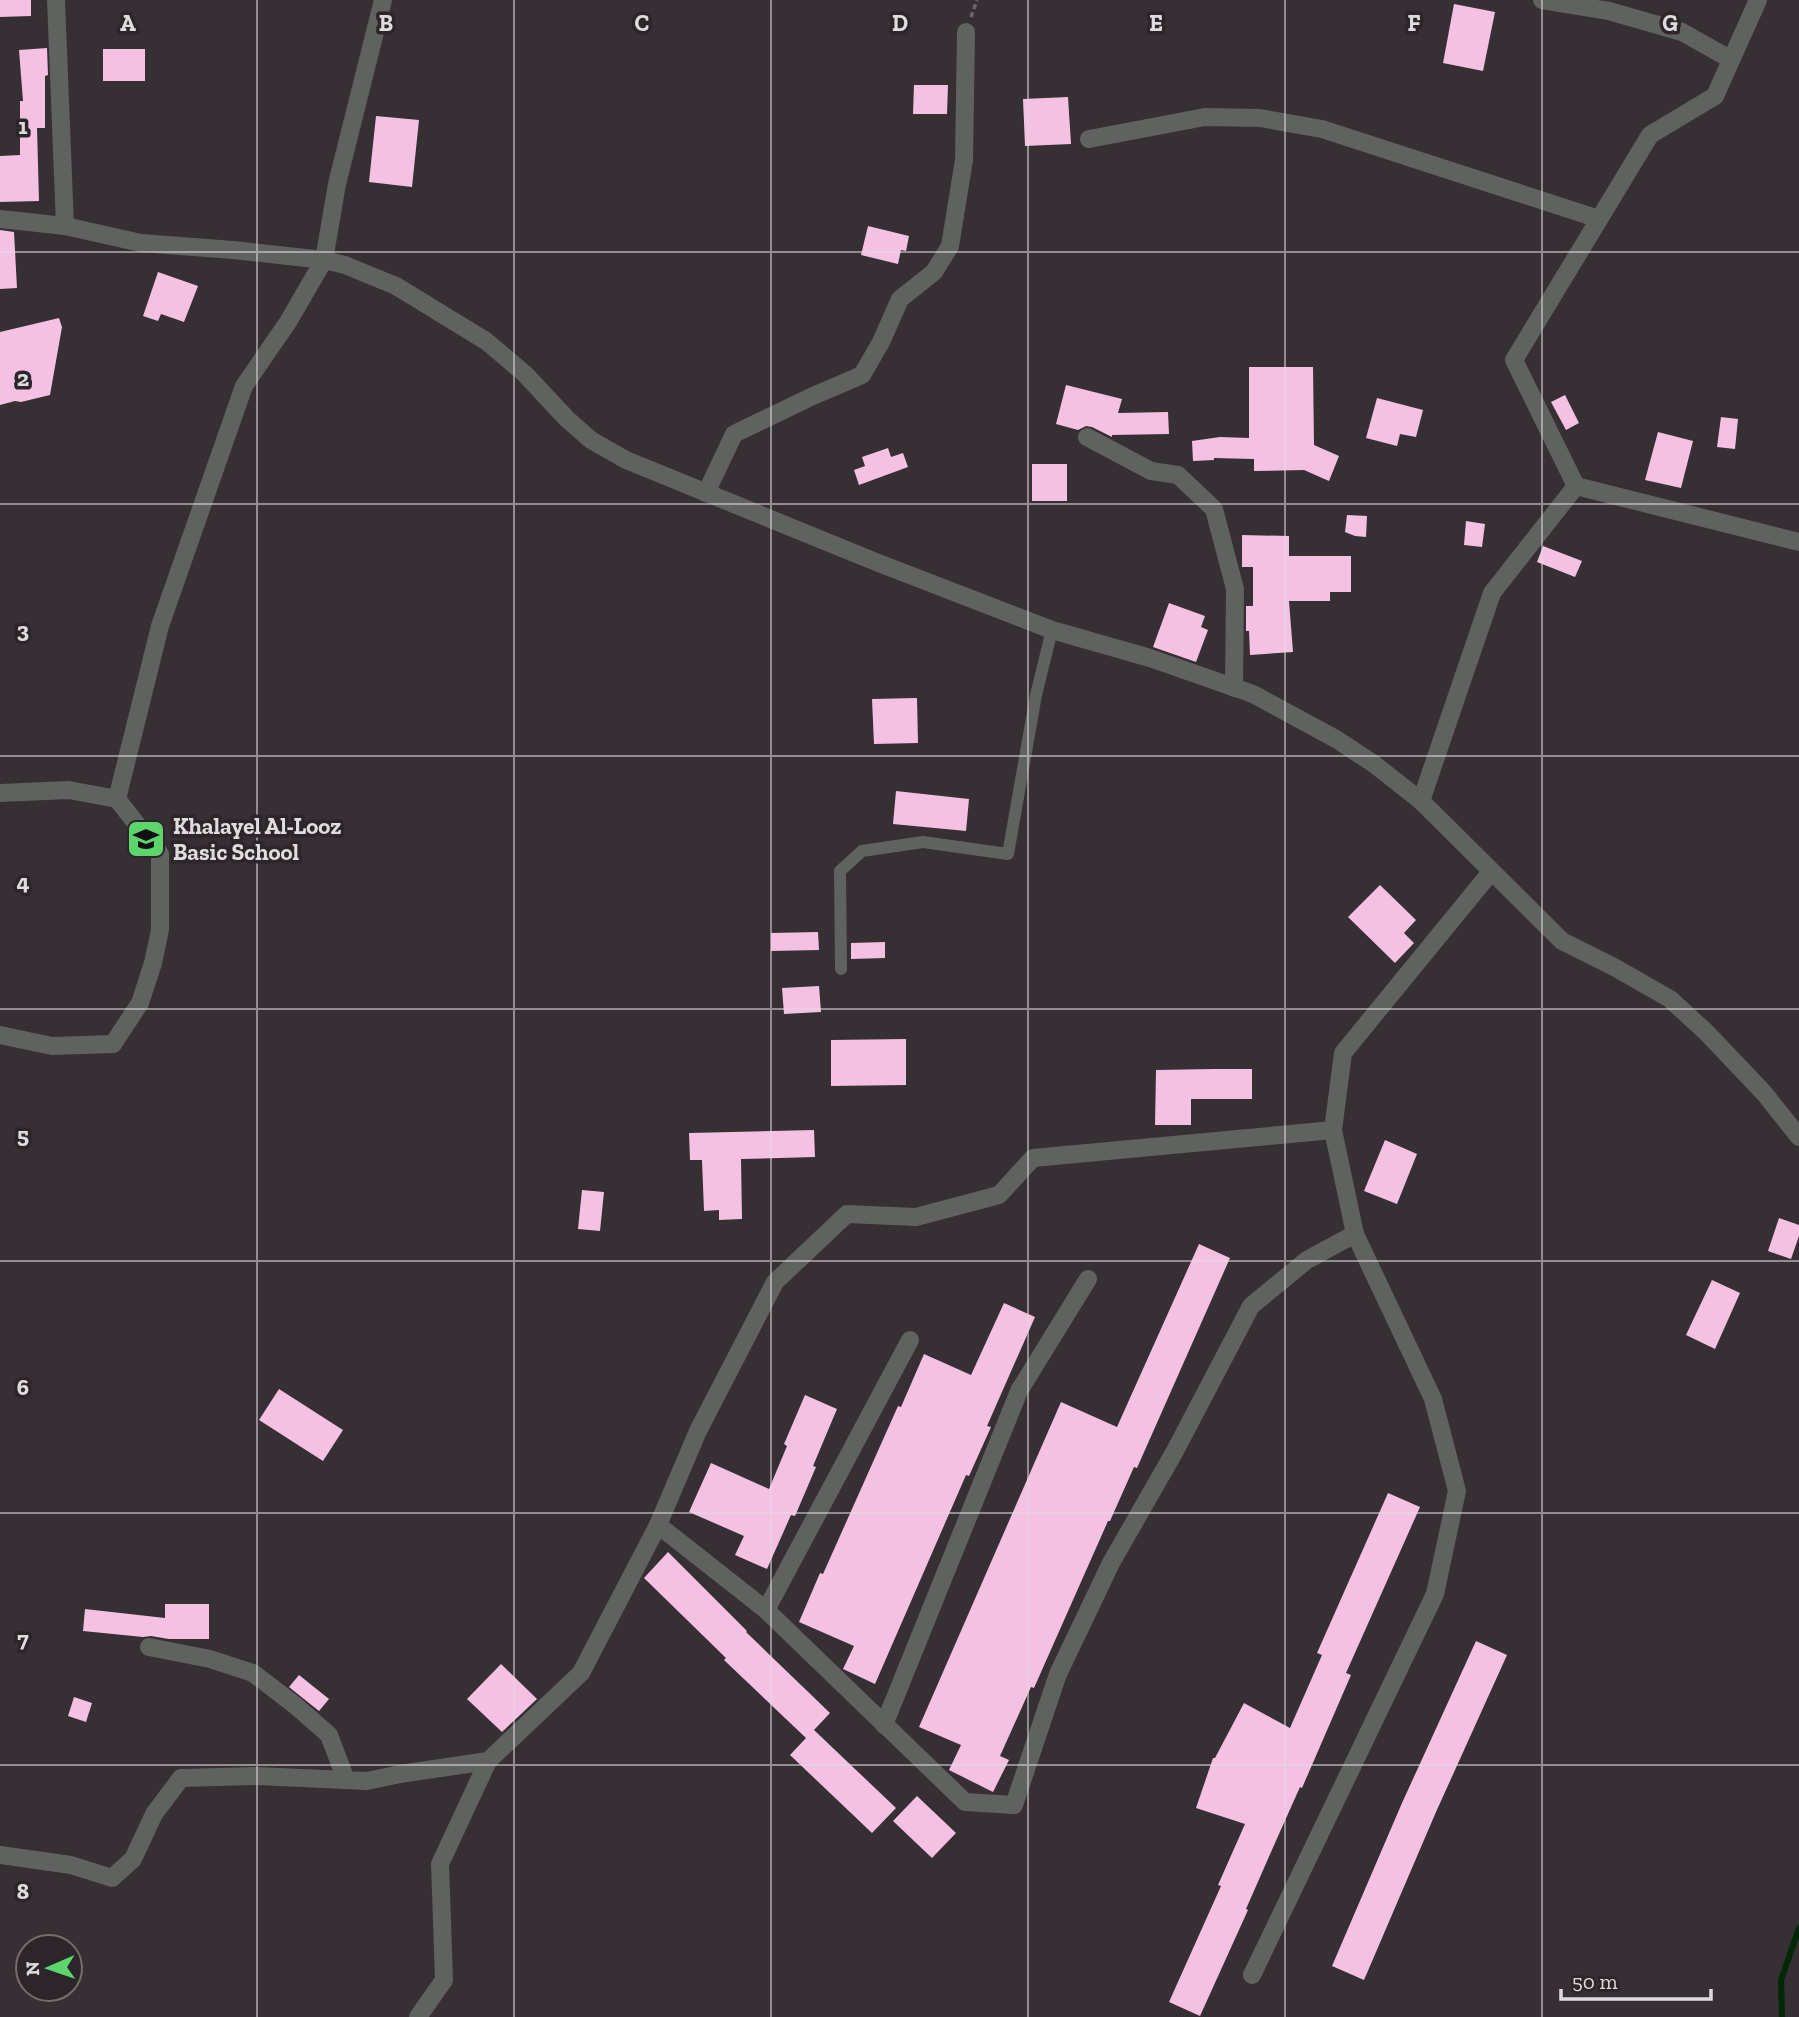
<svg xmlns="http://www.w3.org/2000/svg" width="1799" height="2017" font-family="'Zilla Slab',serif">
  <rect width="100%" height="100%" fill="#362f33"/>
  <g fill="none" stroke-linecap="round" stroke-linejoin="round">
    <path stroke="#012807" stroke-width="6" d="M1782 2017 1781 1980 1799 1928"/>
  </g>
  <g fill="#f5c1e3">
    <path d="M0 0H31V16L0 17Z"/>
    <path d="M1454 4 1495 12 1483 71 1443 63Z"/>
    <path d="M47 48 48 75 45 76V128H37L39 201 0 202V156L20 155V101H23L19 50Z"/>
    <rect x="103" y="49" width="42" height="32"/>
    <path d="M914 85H948L947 114H913Z"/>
    <path d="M1068 97 1071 144 1025 146 1023 99Z"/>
    <path d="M376 116 419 120 412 187 369 182Z"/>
    <path d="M868 226 909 236 906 251 901 250 898 264 861 255Z"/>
    <path d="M0 230 14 232 17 288 0 289Z"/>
    <path d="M158 272 198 286 184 322 161 314 158 321 143 316Z"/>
    <path d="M59 318 62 327 50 395 21 402 15 401 0 405V332Z"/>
    <path d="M1249 367H1313L1314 445 1339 456 1329 481 1304 470 1254 471V459L1214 458V460L1193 461 1192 441 1220 437 1249 438Z"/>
    <path d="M1066 385 1122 399 1118 413 1168 412 1169 434 1112 435V437L1092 427 1086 426 1078 430 1056 424Z"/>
    <path d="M1565 395 1579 423 1566 430 1551 402Z"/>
    <path d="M1377 398 1423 410 1416 437 1400 434 1397 446 1366 438Z"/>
    <path d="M1721 417 1738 419 1735 449 1717 447Z"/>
    <path d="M1658 432 1693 441 1681 488 1645 480Z"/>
    <path d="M888 448 891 457 903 453 908 467 859 485 854 470 865 466 862 457Z"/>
    <rect x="1032" y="464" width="35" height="37"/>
    <path d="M1347 515 1367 516 1366 537 1355 536 1345 532Z"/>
    <path d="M1466 521 1485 524 1482 547 1464 545Z"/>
    <path d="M1242 535 1289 536V556H1351V592H1330V601H1289L1293 652 1250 655 1249 631H1246V606H1253V567H1242Z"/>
    <path d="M1543 546 1582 561 1575 577 1537 562Z"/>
    <path d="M1169 603 1205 616 1201 627 1208 630 1196 662 1153 647Z"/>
    <path d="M917 698 918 743 874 744 872 699Z"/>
    <path d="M896 791 969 799 966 831 893 824Z"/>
    <path d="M1380 885 1416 920 1404 933 1414 943 1395 963 1348 917Z"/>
    <path d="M818 932 819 950 771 951V933Z"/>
    <path d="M885 942V958L851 959V943Z"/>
    <path d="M819 986 821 1012 784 1014 782 988Z"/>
    <path d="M906 1039V1085L831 1086V1040Z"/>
    <path d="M1214 1069H1252V1099H1191V1125H1155L1156 1070Z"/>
    <path d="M814 1130 815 1157 741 1159 742 1219 719 1220V1210L704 1211 702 1160H690L689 1133Z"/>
    <path d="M1385 1140 1417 1154 1397 1204 1364 1191Z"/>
    <path d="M582 1190 604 1192 600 1231 578 1229Z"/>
    <path d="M1779 1218 1799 1225V1236L1791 1259 1768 1251Z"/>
    <path d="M1199 1244 1230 1258 1137 1468 1134 1467 1110 1521H1108L1034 1688 1031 1687 1000 1756 1009 1760 993 1792 949 1770 961 1745 919 1727 1061 1402 1117 1427Z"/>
    <path d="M1712 1280 1740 1293 1715 1349 1686 1335Z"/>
    <path d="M1004 1303 1035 1317 987 1426 991 1427 969 1476 966 1475 875 1684 843 1669 854 1646 799 1622 820 1573 823 1574 898 1406 901 1407 924 1354 971 1375Z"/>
    <path d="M279 1389 343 1430 323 1461 259 1420Z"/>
    <path d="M805 1395 837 1409 813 1466 816 1467 795 1516 791 1515 767 1569 735 1555 744 1536 689 1512 711 1463 769 1489 787 1446 784 1444Z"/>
    <path d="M1388 1493 1420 1507 1346 1673 1351 1675 1302 1788 1300 1787 1275 1843 1246 1909 1248 1910 1200 2016 1169 2002 1221 1886 1218 1885 1245 1824 1196 1808 1213 1758H1215L1244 1703 1290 1728 1322 1655 1317 1653Z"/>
    <path d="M668 1552 747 1631 746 1632 830 1713 814 1730 896 1808 872 1833 790 1755 806 1738 724 1660 726 1658 644 1578Z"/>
    <path d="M165 1604H209V1639H169L151 1636 143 1637 83 1631 85 1609 165 1618Z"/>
    <path d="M1476 1641 1507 1655 1436 1812 1364 1980 1332 1966 1402 1803Z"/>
    <path d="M501 1664 537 1699 502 1732 467 1699Z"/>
    <path d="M299 1675 329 1699 319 1711 289 1687Z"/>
    <path d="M74 1697 92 1703 86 1722 68 1716Z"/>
    <path d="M917 1796 956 1833 932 1858 893 1821Z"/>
  </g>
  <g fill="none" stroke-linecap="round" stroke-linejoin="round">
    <path stroke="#6d666a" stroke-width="3.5" stroke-dasharray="5 3.5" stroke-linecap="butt" d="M971 17 977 0"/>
    <path stroke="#5f625f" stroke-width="12" d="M841 969 840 871 862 851 923 842 1008 854 1036 695 1052 630"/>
    <g stroke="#5f625f" stroke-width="18">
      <path d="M56 0 65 226"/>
      <path d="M1542 0 1609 11 1682 32 1730 59"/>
      <path d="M1089 139 1205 117 1260 118 1322 129 1599 219"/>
      <path d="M1087 437 1151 471 1178 475 1214 509 1235 589 1234 688"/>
      <path d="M1576 486 1799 542"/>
      <path d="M706 493 734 434 813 396 862 375 881 342 900 299 934 272 950 246 964 160 966 32"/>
      <path d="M0 793 69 790 117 799 160 854V930L153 963 140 1003 113 1044 52 1046 0 1035"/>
      <path d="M117 799 160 626 244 386 288 322 324 260 337 184 383 0"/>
      <path d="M1421 801 1492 593 1576 486 1514 360 1650 135 1715 96 1758 0"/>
      <path d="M658 1525 766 1610 965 1802 1014 1805 1058 1674 1111 1563 1175 1451 1251 1306 1307 1260 1355 1234"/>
      <path d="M766 1610 910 1340"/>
      <path d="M149 1647 210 1659 253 1673 296 1706 329 1735 346 1780 367 1781 400 1774 488 1761"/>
      <path d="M884 1725 1019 1391 1088 1279"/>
      <path d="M0 1855 71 1865 112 1878 133 1859 154 1814 181 1778 257 1776 346 1780"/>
      <path d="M1252 1975 1435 1594 1457 1491 1433 1399 1355 1234 1333 1130 1343 1053 1491 872"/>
      <path d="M418 2017 444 1980 440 1864 488 1761 581 1673 658 1525 698 1431 775 1282 847 1214 916 1217 999 1195 1033 1158 1333 1130"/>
    </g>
    <path stroke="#5f625f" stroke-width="18" d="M0 219 65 226 141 243 233 250 324 260 345 265 396 286 486 341 525 374 567 419 591 440 626 460 876 562 1052 630 1150 658 1253 694 1336 739 1374 764 1421 801 1562 941 1614 967 1670 999 1706 1032 1764 1093 1799 1137"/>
  </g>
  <path fill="none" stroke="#e0dbde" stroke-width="2" stroke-opacity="0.55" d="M257 0V2017M514 0V2017M771 0V2017M1028 0V2017M1285 0V2017M1542 0V2017M0 252H1799M0 504H1799M0 756H1799M0 1009H1799M0 1261H1799M0 1513H1799M0 1765H1799"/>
  <defs>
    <symbol id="school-square" viewBox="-11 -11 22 22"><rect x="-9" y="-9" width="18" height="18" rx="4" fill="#5ed56c" stroke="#2c2529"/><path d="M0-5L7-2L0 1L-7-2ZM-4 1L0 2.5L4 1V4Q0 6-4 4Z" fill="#111"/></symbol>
  </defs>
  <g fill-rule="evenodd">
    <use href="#school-square" x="124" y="817" width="44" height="44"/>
  </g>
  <g text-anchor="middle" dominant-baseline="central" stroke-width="7" stroke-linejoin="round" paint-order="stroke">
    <g font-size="23" font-weight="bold" fill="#e0dbde" stroke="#2c2529" text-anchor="start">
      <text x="173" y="826">Khalayel Al-Looz<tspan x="173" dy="26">Basic School</tspan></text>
    </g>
  </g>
  <g font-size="23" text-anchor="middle" font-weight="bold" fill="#e0dbde" stroke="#2c2529" stroke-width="7" stroke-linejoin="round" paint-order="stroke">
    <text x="128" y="31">A</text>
    <text x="386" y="31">B</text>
    <text x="642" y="31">C</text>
    <text x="900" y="31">D</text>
    <text x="1156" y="31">E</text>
    <text x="1414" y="31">F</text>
    <text x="1670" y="31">G</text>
    <text x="23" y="134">1</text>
    <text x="23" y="386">2</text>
    <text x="23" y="638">3</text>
    <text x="23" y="890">4</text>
    <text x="23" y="1143">5</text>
    <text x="23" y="1395">6</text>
    <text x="23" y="1647">7</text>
    <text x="23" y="1899">8</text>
  </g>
  <g transform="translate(49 1968) rotate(268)"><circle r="33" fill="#2c2529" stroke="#746e71" stroke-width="2"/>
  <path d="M0-5L12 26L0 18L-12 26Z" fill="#5ed56c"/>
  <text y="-10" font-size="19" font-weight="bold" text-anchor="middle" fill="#e0dbde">N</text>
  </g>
  <path d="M1561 1989v10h150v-10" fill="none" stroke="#e0dbde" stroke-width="3.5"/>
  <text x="1572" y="1989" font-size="21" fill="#e0dbde" stroke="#2c2529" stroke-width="5" paint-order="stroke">50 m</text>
</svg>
